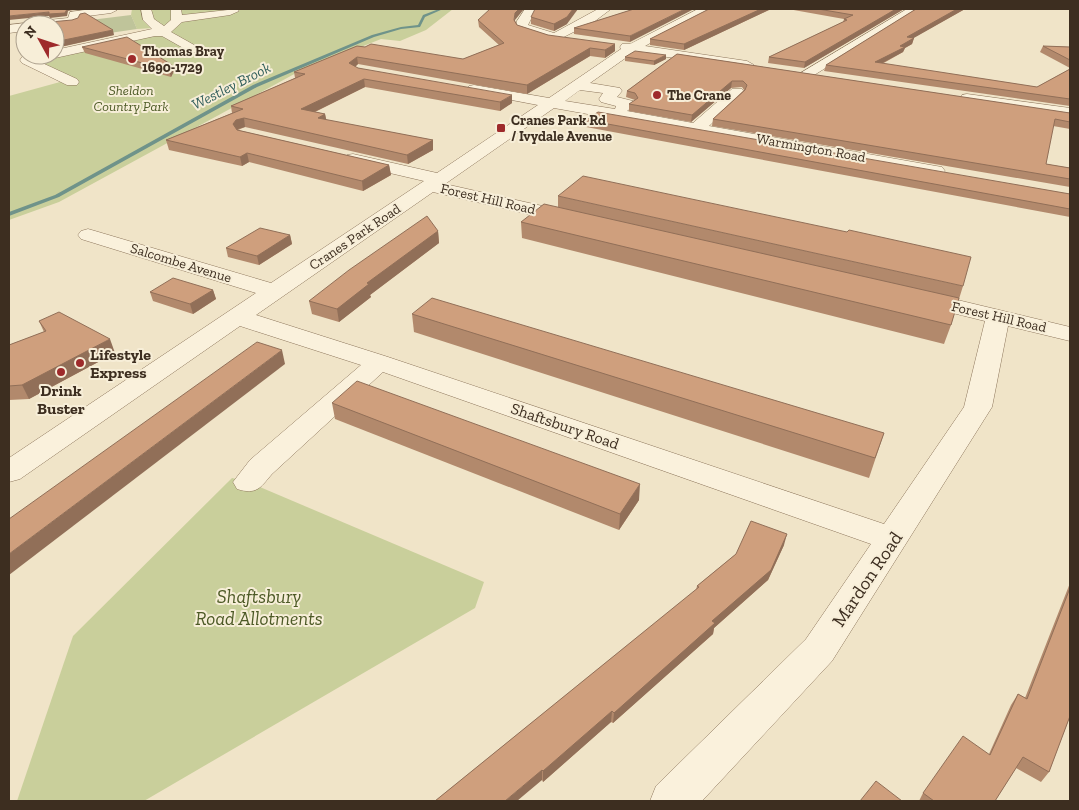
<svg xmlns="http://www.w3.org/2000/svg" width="1079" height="810" font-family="'Zilla Slab',serif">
  <rect width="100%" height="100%" fill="#f0e4c8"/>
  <g fill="#c9cf9b">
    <path d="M132 9H453L426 30 400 41 381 39 298 72 59 202 9 220V96L60 82 76 81 37 60 147 36 153 28 137 29 131 15Z"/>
    <path d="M232 478 248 482 484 582 475 608 144 801H17L73 636Z"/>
  </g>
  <path fill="#bfc49a" d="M131 15 137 29 55 41V25H50Z"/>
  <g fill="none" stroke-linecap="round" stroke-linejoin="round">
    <path fill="#6f938a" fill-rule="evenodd" d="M439 9H443L425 17 420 27 401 29 374 37 257 87 59 197 9 216V212L55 195 253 85 372 35 401 27 418 25 423 15Z"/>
    <defs>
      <g id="minor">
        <path d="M92 9 117 10 111 13 80 17 79 21C63 28 49 25 32 25L38 21 68 18 70 12Z"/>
        <path d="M141 9H151L154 19 164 26 171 20V9H181L182 15 237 9 239 11 230 15 182 22 171 32 196 46 198 49 196 52 192 53 162 36H155L55 58 49 55H55V50L152 29 143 20Z"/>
        <path d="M525 9H536L528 25 554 33 598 9H611L595 21 556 41 518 30 516 27 517 21Z"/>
        <path d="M698 9H712L645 46 747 61 754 65 752 68 747 69 634 52 590 83 620 88 622 91 617 97 633 101 636 104 627 111 693 123 732 89H742L744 92 742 95 709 126 936 166 942 167 945 171 942 175 936 176 554 108 445 184 578 214 581 218 578 222 571 224 433 192 256 315 388 357 884 524 964 407 985 321 912 303 908 298 912 293 920 291 1070 327V341L1008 326 992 407 832 661 702 801H650L656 786 806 639 871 544 383 372 272 474C260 488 257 495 237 489L233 482 250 460 361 365 240 326 20 479 9 482V458L256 293 81 239 78 235 81 231 88 229 95 231 271 283 424 181 347 163 344 159 347 155 353 154 437 173 538 105 469 92 467 89 469 86 474 85 549 98 621 49 620 47 622 44H630ZM580 90 603 93 599 99 601 102 616 106 615 109 565 101Z"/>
        <path d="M907 9H920L811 77 806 78 799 74Z"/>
        <path d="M25 23 30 25H25V31L9 33V25Z"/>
        <path d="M27 56 77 79 79 82 77 85H67L22 63 20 60 22 57Z"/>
        <path d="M967 94 1070 108V118L962 101 960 98 962 95Z"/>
      </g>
    </defs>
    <use href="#minor" stroke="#8d765c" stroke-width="1"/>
    <use href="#minor" fill="#faf1dc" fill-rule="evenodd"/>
  </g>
  <g fill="#b2896c">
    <path d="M634 9 630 42 574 34V28Z"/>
    <path d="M709 9H771L684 50 650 45V39Z"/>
    <path d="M788 9H904L804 68 768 63 769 57 843 22 844 19Z"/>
    <path d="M916 9H965L913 38H914L912 44 905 48 903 52 882 64 1037 87 1070 69V106L824 71 826 65Z"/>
    <path d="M531 17 567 24 554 31 531 24Z"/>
    <path d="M478 20H515V21L517 25 548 35 615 51 605 58 590 56 527 94 358 64 355 67 358 68 512 103 500 111 365 87 315 112 325 114 326 120 433 140V150L408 164 245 127 238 130 389 165 391 175 363 191 249 162 242 166 169 150 166 140 232 113 231 106 295 78 294 72 357 46 463 59 499 45 479 27Z"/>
    <path d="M55 25 114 35 60 47 55 45Z"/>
    <path d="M1043 46 1070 47V68L1040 52Z"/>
    <path d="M82 47 172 65 174 71 171 77 85 53Z"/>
    <path d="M677 54 1070 113V129L1053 126 1046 164 1070 168V187L712 126 713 119 744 90 742 87 731 88 691 122 629 111V104L635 100 626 97 627 91Z"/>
    <path d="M625 57 666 59 654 65 625 61Z"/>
    <path d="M586 120 1070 194V217L586 127Z"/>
    <path d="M558 196 963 286 951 325 944 344 522 238 521 222 558 207Z"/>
    <path d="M438 231 439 243 370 295 371 297 339 322 312 314 309 301Z"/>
    <path d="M290 235 292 244 259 265 228 257 226 248Z"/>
    <path d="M213 290 216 299 193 314 153 301 150 292Z"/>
    <path d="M412 314 884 433 869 478 414 332Z"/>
    <path d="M39 321 115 353 29 399 9 400V345L44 332Z"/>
    <path d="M332 403 639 500 619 530 335 419Z"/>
    <path d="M784 545 768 580 714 628 713 634 613 723 611 722 543 782 542 780 435 801 696 590 697 586 736 554Z"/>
    <path d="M1070 583V716L1049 772 1041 782 1016 768 995 801H919L923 793 989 754 1011 705 1018 694 1025 698Z"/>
  </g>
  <g fill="#916f58">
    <path d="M67 9H72L73 10 68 11 67 16 50 18 49 16 9 20V16L49 12Z"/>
    <path d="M519 9H524L515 20 514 27V20L515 13Z"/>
    <path d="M573 9H578L567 24 554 31V24Z"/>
    <path d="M685 9H694L630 42V36Z"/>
    <path d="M761 9H771L684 50V44Z"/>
    <path d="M896 9H904L804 68 805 62Z"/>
    <path d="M957 9H965L905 43 907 37Z"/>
    <path d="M113 30 114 35 60 47 59 41Z"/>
    <path d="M914 38 912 44 905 48 903 52 873 68 875 62 900 46Z"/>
    <path d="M615 44V51L605 58V50Z"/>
    <path d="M590 48V56L527 94V85Z"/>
    <path d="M666 55V59L654 65V61Z"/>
    <path d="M357 57 358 64 350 71 349 63Z"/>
    <path d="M172 65 174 71 171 77 169 70Z"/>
    <path d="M364 79 365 87 302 118 301 109Z"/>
    <path d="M732 81 731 88 691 122 692 115Z"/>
    <path d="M512 95V103L500 111V102Z"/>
    <path d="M325 114 327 123 318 118Z"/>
    <path d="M244 118 245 127 238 129 235 133 233 124 236 120Z"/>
    <path d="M433 140V150L408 164 407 155Z"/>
    <path d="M247 153 249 162 242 166 240 157Z"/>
    <path d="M389 165 391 175 363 191 362 181Z"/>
    <path d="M438 231 439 243 370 295 371 297 339 322 337 309 367 283Z"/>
    <path d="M290 235 292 244 259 265 257 256Z"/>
    <path d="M213 290 216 299 193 314 190 304Z"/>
    <path d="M110 339 115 353 29 399 22 385Z"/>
    <path d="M282 350 285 364 9 575V554Z"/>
    <path d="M640 484 639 500 619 530 620 514Z"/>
    <path d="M787 534 784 545 768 580 714 628 713 634 613 723 614 713 712 621Z"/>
    <path d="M612 711 611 722 543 782V771Z"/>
    <path d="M542 770V780L517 801H505Z"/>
  </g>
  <g fill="#cf9f7d" stroke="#916f58">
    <path d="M9 9H67L65 13 49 14V12L9 16Z"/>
    <path d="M490 9H519L515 13 514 20 517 25 548 35 615 44 605 50 590 48 527 85 357 57 349 63 358 68 512 95 500 102 364 79 301 109 325 114 318 118 433 140 407 155 244 118 236 120 233 124 237 130 389 165 362 181 247 153 240 157 166 140 243 109 231 106 305 74 294 72 357 46 365 47 371 44 463 59 504 43 478 20Z"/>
    <path d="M535 9H573L567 17 554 24 531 17Z"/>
    <path d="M634 9H685L630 36 574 28Z"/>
    <path d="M709 9H761L684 44 650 39Z"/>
    <path d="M818 9H896L805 62 769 57 847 20 844 19 853 15Z"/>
    <path d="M916 9H957L907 37 914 38 900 46 905 47 875 62 1037 87 1070 69V99L826 65Z"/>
    <path d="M85 13 113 30 59 41 55 40V25H50V22L72 20 78 18 80 14Z"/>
    <path d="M127 37 172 65 169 70 82 47Z"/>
    <path d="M1043 46 1070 47V60Z"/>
    <path d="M635 51 666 55 654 61 625 57Z"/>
    <path d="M677 54 1070 113V122L1055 119 1046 164 1070 168V179L713 119 745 90 747 85 743 81H732L692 115 629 104 638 98 635 93 627 91Z"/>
    <path d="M598 112 1070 194V209L586 120Z"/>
    <path d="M583 176 847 232 849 230 971 257 963 286 558 196Z"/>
    <path d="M544 204 959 298 951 325 521 222Z"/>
    <path d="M427 216 438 231 367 283 369 284 337 309 309 301 349 270Z"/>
    <path d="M260 228 290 235 257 256 226 248Z"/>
    <path d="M173 278 213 290 190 304 150 292Z"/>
    <path d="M432 298 884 433 875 458 412 314Z"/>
    <path d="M59 312 110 339 22 385 9 386V345L46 331 39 321Z"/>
    <path d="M257 342 282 350 9 554V519Z"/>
    <path d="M357 381 640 484 620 514 332 403Z"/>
    <path d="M751 521 787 534 771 570 712 621 715 623 614 713 612 711 543 771 542 770 505 801H435L699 587 697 586 736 554Z"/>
    <path d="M1070 588V716L1049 772 1023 757 995 801H934L923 793 963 736 990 755 1018 694 1027 699Z"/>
    <path d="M876 781 902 801H860Z"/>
  </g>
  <g fill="#9e2a2b" stroke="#f7eed8" stroke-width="2">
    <circle cx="132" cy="59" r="5"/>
    <circle cx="657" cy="95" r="5"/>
    <rect x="496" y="123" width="10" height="10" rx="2.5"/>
    <circle cx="80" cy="363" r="5"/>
    <circle cx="61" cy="372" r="5"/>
  </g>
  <g text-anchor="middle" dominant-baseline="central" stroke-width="4" stroke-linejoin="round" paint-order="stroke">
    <g font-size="14" font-weight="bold" fill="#3d2e20" stroke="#f7eed8" text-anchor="start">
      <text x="142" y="51">Thomas Bray<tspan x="142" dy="16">1690-1729</tspan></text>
      <text x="667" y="95">The Crane</text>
      <text x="511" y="120">Cranes Park Rd<tspan x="511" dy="16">/ Ivydale Avenue</tspan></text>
    </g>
    <g font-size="14" font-style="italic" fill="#4d5a26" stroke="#f7eed8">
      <text x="131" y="90">Sheldon<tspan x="131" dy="16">Country Park</tspan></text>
    </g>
    <g font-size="14" fill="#3d2e20" stroke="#f7eed8">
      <text transform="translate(811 148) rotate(10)">Warmington Road</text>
      <text transform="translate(488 199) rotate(13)">Forest Hill Road</text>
      <text transform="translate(355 237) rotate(-34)">Cranes Park Road</text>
      <text transform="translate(181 263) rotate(17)">Salcombe Avenue</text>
      <text transform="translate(999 317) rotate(13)">Forest Hill Road</text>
    </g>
    <g font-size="15" font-style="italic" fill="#2f5d5a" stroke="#f7eed8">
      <text transform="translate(231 86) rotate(-27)">Westley Brook</text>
    </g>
    <g font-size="16" font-weight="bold" fill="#3d2e20" stroke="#f7eed8" text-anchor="start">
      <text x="90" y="354">Lifestyle<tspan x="90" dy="18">Express</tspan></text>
      <text x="61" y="390" text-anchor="middle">Drink<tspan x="61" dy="18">Buster</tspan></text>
    </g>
    <g font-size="16" fill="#3d2e20" stroke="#f7eed8">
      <text transform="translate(565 426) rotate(19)">Shaftsbury Road</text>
    </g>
    <g font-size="19" fill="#3d2e20" stroke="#f7eed8">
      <text transform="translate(867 579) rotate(-56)">Mardon Road</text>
    </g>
    <g font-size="19" font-style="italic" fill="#4d5a26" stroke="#f7eed8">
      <text x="259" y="596">Shaftsbury<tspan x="259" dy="22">Road Allotments</tspan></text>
    </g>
  </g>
  <rect width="1079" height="810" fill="none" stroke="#3d2e20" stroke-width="20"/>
  <g transform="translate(40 40) rotate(310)"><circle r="24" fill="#f7eed8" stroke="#ada18e"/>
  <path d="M0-4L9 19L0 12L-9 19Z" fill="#9e2a2b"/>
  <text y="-8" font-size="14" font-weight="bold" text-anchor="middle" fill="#3d2e20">N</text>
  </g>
</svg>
